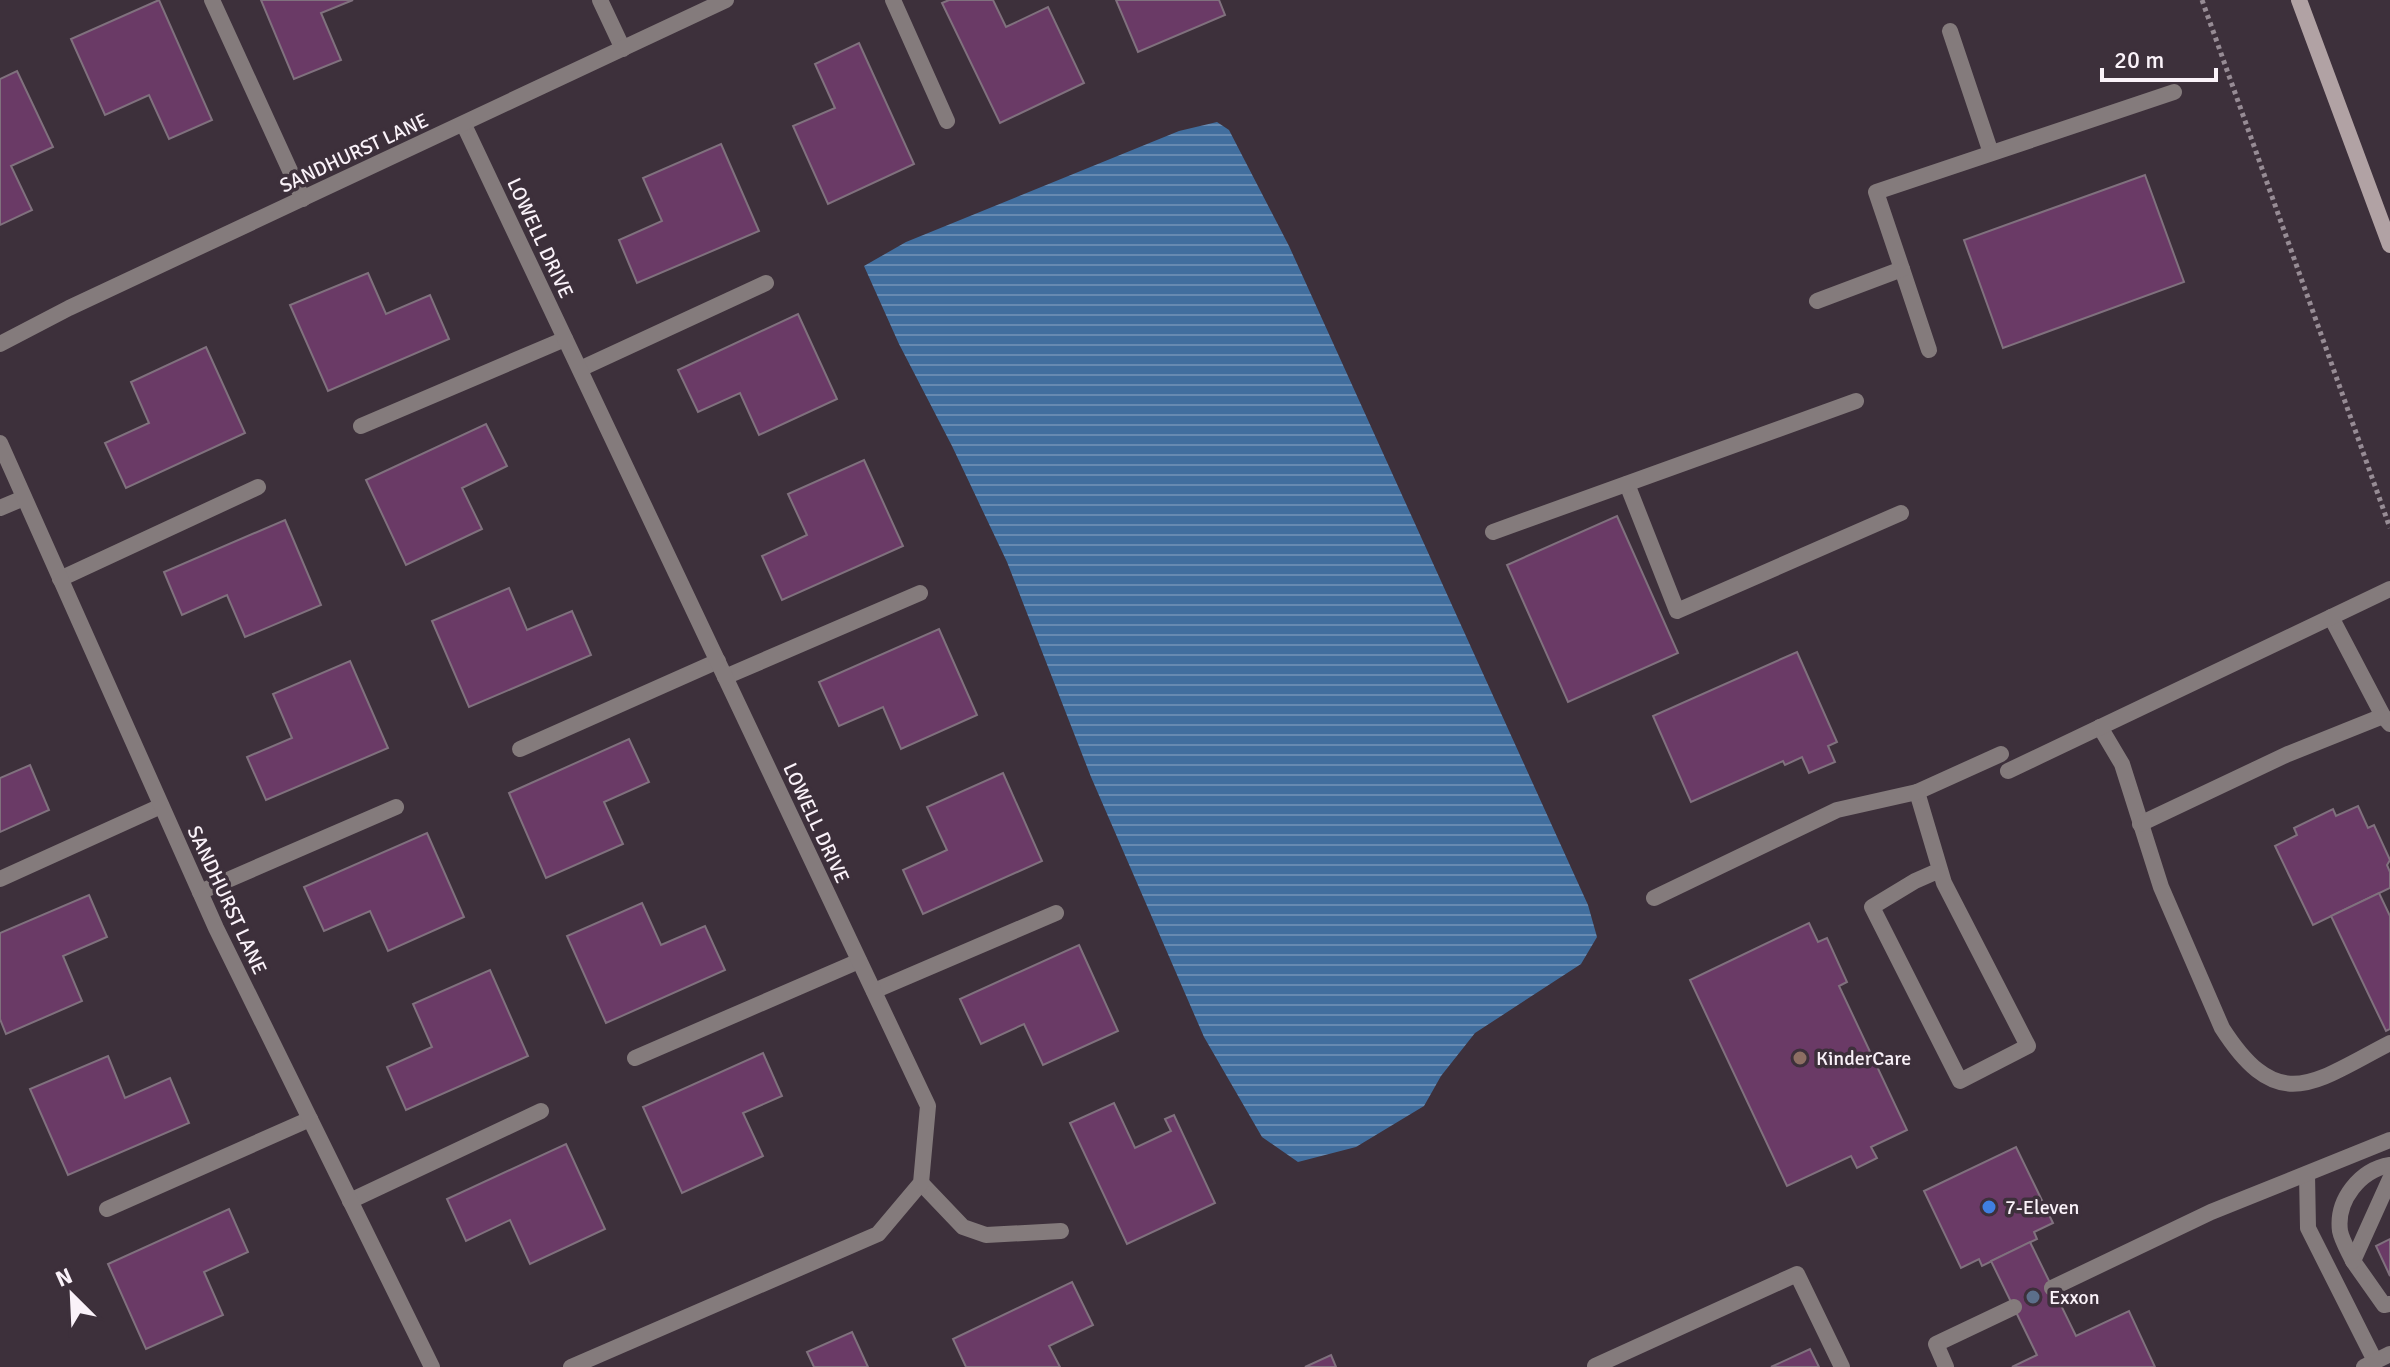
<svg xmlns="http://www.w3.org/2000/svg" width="2390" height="1367" font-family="Signika,sans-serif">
  <defs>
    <pattern id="water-rules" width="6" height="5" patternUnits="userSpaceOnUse" patternTransform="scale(2)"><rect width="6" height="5" fill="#416e9e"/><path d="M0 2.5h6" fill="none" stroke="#678ab1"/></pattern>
  </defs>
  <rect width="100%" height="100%" fill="#3d303b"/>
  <path fill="url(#water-rules)" d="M1217 122 1229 130 1289 246 1588 905 1597 937 1581 964 1475 1033 1441 1076 1424 1106 1356 1147 1298 1162 1262 1137 1204 1037 1091 777 1007 562 952 446 899 344 864 266 906 242 1179 131Z"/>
  <g fill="#6a3a66" stroke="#80717e" stroke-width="2">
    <path d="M159 0 212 120 169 139 149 95 105 115 71 39Z"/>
    <path d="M261 0H353L321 13 341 60 294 79Z"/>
    <path d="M949 0H993L1006 27 1048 7 1084 83 1000 123 942 3Z"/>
    <path d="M1116 0H1219L1225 15 1138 52Z"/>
    <path d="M859 43 914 164 828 204 793 126 835 108 815 64Z"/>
    <path d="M17 71 53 147 11 166 32 210 0 225V79Z"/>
    <path d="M721 144 759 231 637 283 619 240 662 221 643 178Z"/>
    <path d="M2145 175 2184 282 2003 348 1964 240Z"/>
    <path d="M368 273 386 314 430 295 449 339 328 391 290 305Z"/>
    <path d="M798 314 837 399 759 435 740 393 698 412 678 370Z"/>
    <path d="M206 347 245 433 126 488 105 443 149 423 131 382Z"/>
    <path d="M486 424 507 466 462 488 482 529 406 565 366 480Z"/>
    <path d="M864 460 903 546 782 600 762 556 807 535 788 494Z"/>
    <path d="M1617 516 1678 653 1568 702 1507 565Z"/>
    <path d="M285 520 321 605 245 637 227 595 182 615 164 572Z"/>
    <path d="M509 588 527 630 572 611 591 655 469 707 432 621Z"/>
    <path d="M939 629 977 715 901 749 883 707 839 726 819 682Z"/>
    <path d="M1797 652 1837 742 1828 746 1835 762 1809 773 1802 757 1785 765 1783 761 1691 802 1653 716Z"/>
    <path d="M350 661 388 748 266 800 247 757 292 738 273 694Z"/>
    <path d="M629 739 649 782 604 802 623 844 546 878 509 793Z"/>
    <path d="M30 765 49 810 0 832V778Z"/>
    <path d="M1003 773 1042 861 923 914 903 870 947 850 927 807Z"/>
    <path d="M2358 806 2368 828 2374 825 2390 860 2387 865 2390 872V888L2313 925 2275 846 2297 835 2294 828 2333 809 2336 816Z"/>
    <path d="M427 833 464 917 388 951 370 911 324 931 304 887Z"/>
    <path d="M2379 893 2390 916V1029L2386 1031 2331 916Z"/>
    <path d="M89 895 107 937 63 956 82 1001 6 1034 0 1019V933Z"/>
    <path d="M642 903 661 945 705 926 725 970 606 1023 567 936Z"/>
    <path d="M1809 923 1818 942 1827 938 1847 982 1839 986 1907 1130 1871 1147 1877 1158 1857 1168 1851 1156 1787 1186 1690 980Z"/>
    <path d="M1079 945 1118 1031 1043 1065 1024 1024 981 1044 960 999Z"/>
    <path d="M490 970 528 1056 406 1110 387 1067 432 1047 413 1004Z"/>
    <path d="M763 1053 782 1096 743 1113 763 1156 682 1193 643 1107Z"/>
    <path d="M108 1056 125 1098 170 1078 189 1123 68 1175 30 1089Z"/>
    <path d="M1114 1103 1135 1148 1171 1131 1165 1119 1174 1115 1215 1203 1127 1244 1070 1123Z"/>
    <path d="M566 1144 605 1229 530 1264 510 1220 466 1241 447 1199Z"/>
    <path d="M2016 1147 2053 1223 2034 1232 2037 1239 1982 1266 1979 1259 1961 1268 1924 1191Z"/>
    <path d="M229 1209 248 1252 204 1272 223 1315 146 1349 108 1264Z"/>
    <path d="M2390 1239V1276L2376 1246Z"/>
    <path d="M2030 1242 2076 1336 2129 1311 2155 1367H2012L2037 1355 1991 1261Z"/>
    <path d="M1072 1282 1093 1325 1049 1346 1060 1367H966L953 1339Z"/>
    <path d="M852 1332 868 1367H814L807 1352Z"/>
    <path d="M1810 1349 1819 1367H1771Z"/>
    <path d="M1331 1355 1336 1367H1305Z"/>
  </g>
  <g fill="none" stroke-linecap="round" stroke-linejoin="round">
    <path stroke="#978c95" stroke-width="5" stroke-dasharray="4 4" stroke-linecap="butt" d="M2202 0 2390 528"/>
    <g stroke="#847b7c" stroke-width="16">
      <path d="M212 0 303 199"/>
      <path d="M600 0 623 49"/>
      <path d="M893 0 947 121"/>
      <path d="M1950 31 1991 153"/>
      <path d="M1902 269 1929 350"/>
      <path d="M1817 301 1902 269 1876 192 2174 92"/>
      <path d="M580 369 766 283"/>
      <path d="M361 426 565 339"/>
      <path d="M1627 484 1677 611 1901 513"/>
      <path d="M0 508 24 498"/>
      <path d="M1493 532 1856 401"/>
      <path d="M60 579 258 487"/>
      <path d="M2331 617 2383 716 2390 724"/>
      <path d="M725 677 920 593"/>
      <path d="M2100 727 2122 764 2161 887 2222 1028C2279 1117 2314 1082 2390 1043"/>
      <path d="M520 749 718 661"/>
      <path d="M2008 771 2390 589"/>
      <path d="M1917 792 1944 883 2028 1046 1960 1081 1872 907 1915 881 1940 870"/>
      <path d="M2140 824 2288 754 2383 716"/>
      <path d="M0 879 161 806"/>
      <path d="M200 892 396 807"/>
      <path d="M1654 898 1837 810 1917 792 2001 754"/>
      <path d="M874 991 1056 913"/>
      <path d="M635 1058 859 961"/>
      <path d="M2307 1174 2308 1228 2375 1361"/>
      <path d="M2390 1179 2353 1261 2384 1305 2390 1304"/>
      <path d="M921 1183 963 1227 986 1235 1061 1231"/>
      <path d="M350 1201 541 1111"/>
      <path d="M107 1209 310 1119"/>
      <path d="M2353 1261C2349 1252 2342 1241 2340 1231 2336 1200 2360 1170 2390 1165"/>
      <path d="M2052 1288 2211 1212 2390 1140"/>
      <path d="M1595 1366 1797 1274 1842 1367"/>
      <path d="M1946 1367 1936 1344 2014 1307"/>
      <path d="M2364 1367 2390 1354"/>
    </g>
    <g stroke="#847b7c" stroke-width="16">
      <path d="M464 125 928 1106 921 1183 878 1234 571 1367"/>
      <path d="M0 344 69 308 726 0"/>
      <path d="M0 443 216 928 432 1367"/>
    </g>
    <path stroke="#b1a2a4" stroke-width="16" d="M2299 0 2390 245"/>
  </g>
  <circle fill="#8d6e63" stroke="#3d303b" stroke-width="3" cx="1800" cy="1058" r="8"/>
  <circle fill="#3f7fe0" stroke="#3d303b" stroke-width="3" cx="1989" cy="1207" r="8"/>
  <circle fill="#5c6f8a" stroke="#3d303b" stroke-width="3" cx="2033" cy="1297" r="8"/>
  <g text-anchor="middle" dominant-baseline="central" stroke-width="7" stroke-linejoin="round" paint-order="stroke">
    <g font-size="20" fill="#faf2f9" stroke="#3d303b">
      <text transform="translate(354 153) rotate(-25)">SANDHURST LANE</text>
      <text transform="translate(540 238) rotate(65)">LOWELL DRIVE</text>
      <text transform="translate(816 823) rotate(65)">LOWELL DRIVE</text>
      <text transform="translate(227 900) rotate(65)">SANDHURST LANE</text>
    </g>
    <g font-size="20" fill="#faf2f9" stroke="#3d303b" text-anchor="start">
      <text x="1816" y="1058">KinderCare</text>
      <text x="2005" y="1207">7-Eleven</text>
      <text x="2049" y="1297">Exxon</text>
    </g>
  </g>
  <g transform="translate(72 1295) rotate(336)" stroke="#3d303b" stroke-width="6" paint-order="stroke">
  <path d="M0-6L14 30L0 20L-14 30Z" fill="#faf2f9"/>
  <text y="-12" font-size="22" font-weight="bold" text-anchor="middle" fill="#faf2f9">N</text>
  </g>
  <path d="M2102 68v12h114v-12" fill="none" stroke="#faf2f9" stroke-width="4"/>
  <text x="2114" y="68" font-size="24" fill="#faf2f9" stroke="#3d303b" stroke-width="6" paint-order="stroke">20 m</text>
</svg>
